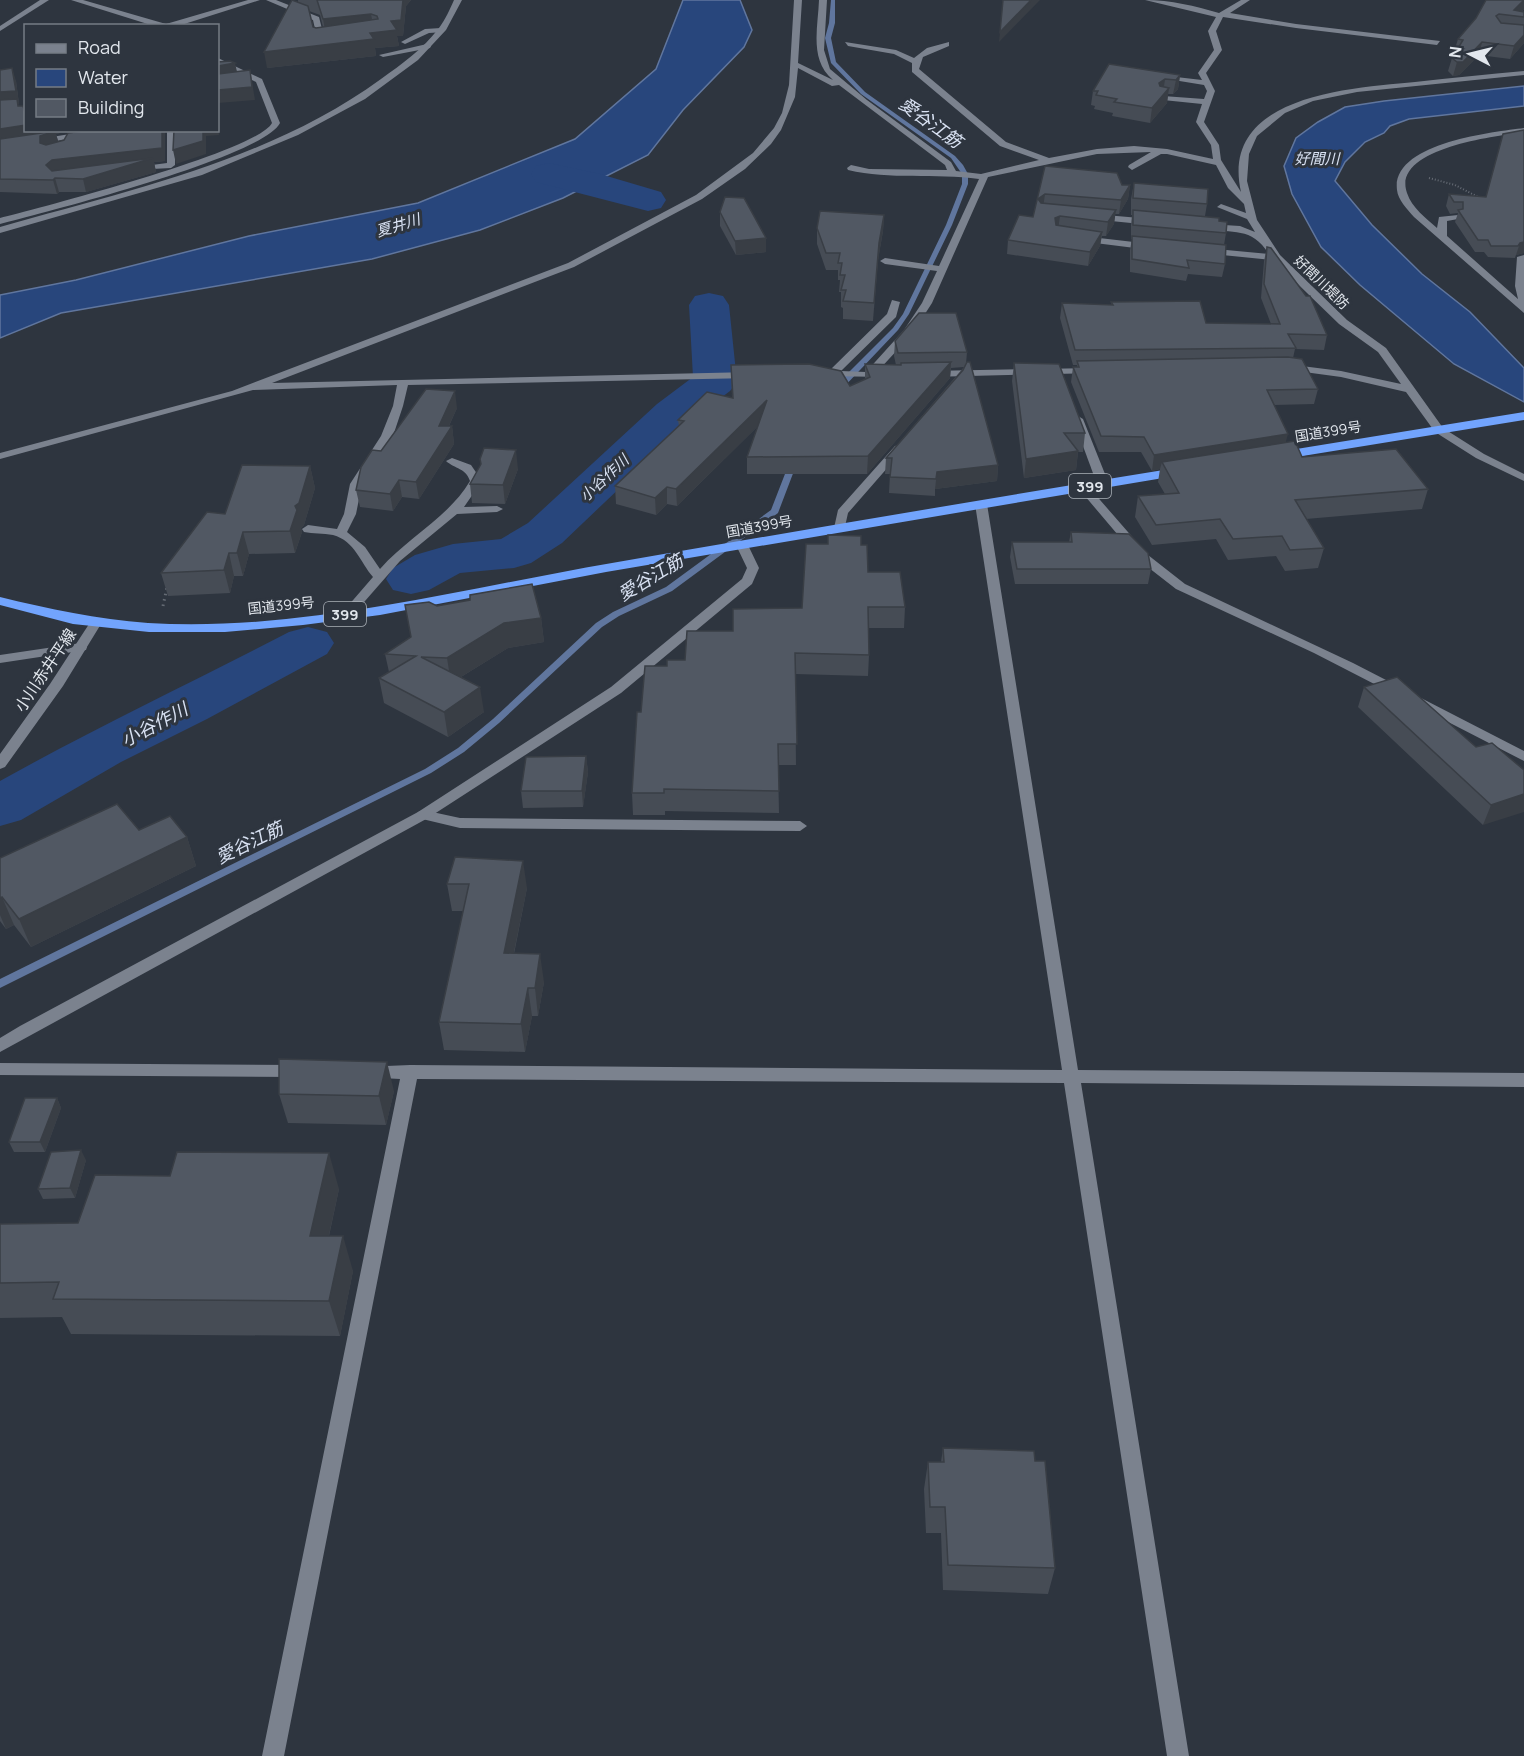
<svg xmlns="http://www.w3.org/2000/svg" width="1524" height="1756" font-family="Manrope,'Noto Sans JP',sans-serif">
  <rect width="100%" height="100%" fill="#2e353f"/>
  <g fill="#28467c" stroke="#60769e" stroke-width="1.5">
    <path d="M683 0H740L752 30 744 47 683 110 648 155 563 198 480 230 372 259 61 313 0 338V295L76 280 249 236 418 203 575 139 656 69Z"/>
    <path d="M1524 86V106L1409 119 1390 126 1384 133 1365 142 1345 162 1335 181 1372 225 1422 274 1470 312 1524 368V402L1454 364 1360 285 1321 247 1292 194 1284 166 1296 138 1318 122 1345 107 1384 101Z"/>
  </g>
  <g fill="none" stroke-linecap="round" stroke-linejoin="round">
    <g fill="#60769e" fill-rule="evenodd">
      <path d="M831 0H835V23L831 38 836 62 865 92 955 156 963 165 968 174V184L952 225 909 314 898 330 841 390H838L834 388 835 386 893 328 903 314 946 225 962 184V174L951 158 861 94 831 63 825 38 829 23Z"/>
      <path d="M790 461H796L797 463 778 513 672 591 619 616 602 627 499 723 464 752 431 773 0 988V979L425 769 458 748 493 719 596 623 613 612 666 587 771 510Z"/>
    </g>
    <g fill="#28467c" fill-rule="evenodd">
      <path d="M549 163 600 174 661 192 666 200 661 208 648 211 536 182 531 174 536 166Z"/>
      <path d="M709 293 723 296 729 305 737 382 730 391 689 422 562 543 531 563 514 568 460 573 429 590 411 594 393 590 386 579 393 568 415 555 453 544 501 539 528 523 657 404 693 377 689 305 695 296Z"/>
      <path d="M308 627 327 632 334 643 327 654 207 719 121 762 21 820 0 826V781C95 728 193 682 289 632Z"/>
    </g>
    <path stroke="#656b74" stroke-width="2" stroke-dasharray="1 2" stroke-linecap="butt" d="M1429 178 1455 185 1480 198"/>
    <path stroke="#656b74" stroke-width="3" stroke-dasharray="1.5 4" stroke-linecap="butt" d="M163 606 167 587"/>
    <g fill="#7b828e" fill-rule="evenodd">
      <path d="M40 0H49L0 31V26Z"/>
      <path d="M71 0H83L166 24 248 0H260L178 26H154Z"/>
      <path d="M266 0H276L319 17 324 37 333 39 318 42 313 20Z"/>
      <path d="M794 0H802L798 63 833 80C809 60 818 28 819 0H827L824 50 830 69 867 100 951 162 956 171 981 174 1039 160 1000 146 912 72V63L894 54 848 46 845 42 896 50 914 58 927 48 949 42V46L923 57 919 69 1006 142 1049 158 1097 149 1134 146 1167 149 1213 159 1211 145 1196 122 1202 104 1163 100 1159 98 1163 96 1204 99 1207 91 1204 85 1155 77 1159 75 1202 80 1198 73 1214 50 1208 31 1216 17 1145 0C1171 0 1195 6 1219 13L1241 0H1250L1230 13 1296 24 1440 41 1437 45 1296 28 1223 17 1216 31 1222 50 1206 73 1215 91 1204 122 1219 145 1221 160 1241 192C1219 95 1351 88 1415 82 1451 78 1488 74 1524 71V75L1357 92 1313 101 1285 113 1257 136 1249 154 1247 181 1257 220 1280 255 1347 320 1386 348 1443 428 1484 454 1524 474V481L1476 458 1435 432 1406 392 1341 377 1282 369V365L1286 364 1341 371 1401 384 1378 352 1339 324 1273 260 1202 253 1200 251 1205 248 1269 254C1251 226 1233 234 1205 229L1203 227 1208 224 1240 226 1255 232 1247 219 1217 207 1221 204 1246 213 1244 204 1228 188 1216 165 1167 154H1161L1132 170 1128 167 1129 165 1151 152 1097 154 988 177 932 303 912 334 877 372 888 373V377L820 376V372L829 371 887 314 892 300 900 302 896 317 841 371 866 372 904 330 922 303 937 271 885 264 880 261 885 258 939 266 979 179C935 173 890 180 848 170L847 168 851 165 869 169 947 170 945 165 839 85 832 86 798 68 795 97 781 130 771 144 745 169 702 199 574 267 272 383 752 372 757 375 752 378 408 385 403 406 393 436 362 484 356 514 347 532 365 547 380 569C408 537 448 518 470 481 466 468 455 469 446 461L452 458 471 465 482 481 464 507 497 506 503 509 497 512 457 514 400 561 351 617H343L341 614 373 577C360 562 355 541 333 535 323 533 313 534 304 532L302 529 308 525 337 529 344 514 350 484 381 436 393 406 397 385 253 390 0 459V453L232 391 568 263 696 195 753 153 774 128 782 113 789 85Z"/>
      <path d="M441 28 444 32 429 33 405 44 401 42 425 29Z"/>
      <path d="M427 44 431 46 430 48 383 57 379 55Z"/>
      <path d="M218 58 262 79 280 123C263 157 46 212 0 224V218C40 208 258 151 272 123L256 82 218 63Z"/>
      <path d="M1524 128V132C1497 136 1391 148 1407 193 1412 208 1426 218 1437 228L1439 217 1458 215V219L1447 221V236L1518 299 1515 286 1517 257 1524 255V313L1414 217C1407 209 1398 200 1397 190 1391 143 1493 132 1524 128Z"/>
      <path d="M96 130H119L0 151V145Z"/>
      <path d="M167 130H175V165L171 168 152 169V165L167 163Z"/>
      <path d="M1094 214 1151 219 1156 222 1151 225 1091 219 1089 217Z"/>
      <path d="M1082 236 1151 244 1156 247 1151 250 1079 241 1077 239Z"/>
      <path d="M1091 368 1096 371 1095 373 929 377 924 374 929 371Z"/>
      <path d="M1078 416 1083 419 1109 484 1107 486 1103 487 1097 484 1073 419Z"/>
      <path d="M899 445 903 446V450L848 513 844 531H836L834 528 838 510 895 446Z"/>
      <path d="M1083 484 1087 485 1148 555 1185 584 1353 663 1524 751V761L1314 653 1176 589 1140 561 1079 489V485Z"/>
      <path d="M981 501 987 504 1078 1070 1524 1073V1087L1081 1083 1189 1756H1167L1064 1083 417 1079 284 1756H262L400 1079 363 1077 361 1072 363 1067 410 1065 1062 1070 975 504Z"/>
      <path d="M81 643 87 647 86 650 0 663V655Z"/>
      <path d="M423 810 460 818 800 821 807 826 800 831 460 828 418 818 416 815 418 812Z"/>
      <path d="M0 1063 297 1065 303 1066 305 1071 303 1076 297 1077 0 1075Z"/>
    </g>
    <g fill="#7b828e" fill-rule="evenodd">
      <path d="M454 0H462L446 30 418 60 365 99 298 135 202 175 0 233V227C130 190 270 160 381 79 402 64 423 49 439 28 445 20 450 9 454 0Z"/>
      <path d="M742 541 748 545 759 568 752 584 621 693 428 818 0 1052V1038L20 1026 418 812 611 687 742 579 747 568 736 545Z"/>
      <path d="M95 620 101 624 63 686 5 767 0 769V754L50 684 91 621Z"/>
    </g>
    <g fill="#72a4fd" fill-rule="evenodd">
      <path d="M1524 412V420L1278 460 1271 456 1278 452Z"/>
      <path d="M1182 467 1189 471 1187 474 606 572 380 615 303 625 225 632H149L73 624 0 605V597C49 609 97 619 148 623 304 632 460 589 612 563 802 530 992 498 1182 467Z"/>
    </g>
  </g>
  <g fill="#464c55" fill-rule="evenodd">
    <path d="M298 0H411L406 6 403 36H397L399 46 375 48 376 56 267 68 298 2ZM309 11 320 15 323 27 316 28 313 27Z"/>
    <path d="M1524 0V9L1521 12H1524V43L1510 59 1479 55 1459 75 1453 76 1448 71 1452 58 1455 52H1454L1458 39 1476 18Z"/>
    <path d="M0 70 16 81 19 104H18L26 130H59L60 133 56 134 58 141 165 130V161L154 162 156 172 86 192H59L57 194 0 192Z"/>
    <path d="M1180 75 1178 89 1173 94H1168L1167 103 1150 123 1112 116 1113 113 1094 109 1095 106 1091 105 1093 91Z"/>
    <path d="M1045 166 1122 185H1130L1128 199 1119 214H1115L1114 224 1106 236H1102L1100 246 1088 266 1007 254 1008 240 1033 217Z"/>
    <path d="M1134 183 1207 204 1205 216 1219 221 1226 233 1224 245 1225 264 1222 277 1188 274 1186 281 1130 272V250L1132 239H1131V225L1132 215H1131V199Z"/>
    <path d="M1449 194 1486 197 1524 253 1516 255 1515 258 1488 257 1484 252H1475L1455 222 1458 213 1450 214 1446 206Z"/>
    <path d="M720 212 766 252 736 255 720 226Z"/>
    <path d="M884 215 883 231 878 260 873 321 843 319V308L841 307V292H839L840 280H838V270H826L817 244V228Z"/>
    <path d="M1267 247 1327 335 1324 350 1295 349 1293 358 1318 389 1314 404 1274 405 1286 442 1302 457 1428 489 1422 509 1306 519 1324 548 1318 568 1285 571 1276 556 1228 560 1216 539 1152 545 1135 517 1138 496 1165 494 1158 482 1160 469 1152 471 1141 452H1099L1071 382 1073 367H1077V365H1073L1060 318 1062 303 1111 305V302L1206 323 1271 324 1261 298 1264 261Z"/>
    <path d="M895 341 967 352 966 364 998 465 997 481 935 489V496L889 493 890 474H885L886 458 964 367 951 368 950 378 867 474H747V457L758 426 677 506 667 504 656 515 616 504 615 486 679 426 678 420 732 398 731 365 850 386 865 379V364L896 365 894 356Z"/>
    <path d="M1014 363 1085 433 1083 452H1078L1076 470 1024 478 1012 381Z"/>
    <path d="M457 408 449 426H452L454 444 419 499 402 497 393 511 360 507 356 490 381 451Z"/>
    <path d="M480 459 518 469 505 504 472 503 470 484 481 465Z"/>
    <path d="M310 466 315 488 304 525 301 528 302 532 295 553 249 554 243 576H234L230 593 168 596 161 573 225 514Z"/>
    <path d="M1071 532 1151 569 1148 584H1015L1010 557 1012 542H1069Z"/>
    <path d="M861 545 868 572 905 607 904 628H868L869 655 868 676 795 674 796 765H778L779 813 665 811V815H633L632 793 641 712 667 666 685 660 733 631 802 608Z"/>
    <path d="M437 606 541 618 544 642 508 648 461 677 484 712 448 737 384 703 379 678 389 672 385 654 411 637Z"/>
    <path d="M1364 687 1476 747 1524 770 1483 825 1358 707Z"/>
    <path d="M586 756 588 772 583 807 523 808 521 791Z"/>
    <path d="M139 830 187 837 196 866 31 947 14 925 6 929 0 921V858Z"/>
    <path d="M455 857 527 888 514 954 544 982 538 1016H532L525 1052 444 1050 439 1022 463 911H452L447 884Z"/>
    <path d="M394 1091 386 1125 288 1123 279 1094Z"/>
    <path d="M57 1098 61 1108 45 1152H14L9 1142Z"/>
    <path d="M86 1160 75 1198 43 1199 38 1189Z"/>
    <path d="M339 1189 329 1236 353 1271 340 1336 71 1334 62 1317 0 1318V1224L78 1223Z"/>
    <path d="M943 1448 1035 1461 1055 1568 1048 1594 943 1590 941 1533H926L924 1489 928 1462H941Z"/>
  </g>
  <g fill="#393e45">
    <path d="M403 0H411L406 6 403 36H397L399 46 375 48 376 56 267 68 264 52 370 33 391 21Z"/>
    <path d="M1031 0H1040L999 42 1000 32Z"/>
    <path d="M1524 0V9L1516 16 1514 10Z"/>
    <path d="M371 14 374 30 326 35 323 19Z"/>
    <path d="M1524 35V43L1510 59 1514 46Z"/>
    <path d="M1482 42 1479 55 1459 75 1453 76 1457 62Z"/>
    <path d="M235 63 238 76 218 79V66Z"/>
    <path d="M12 68 16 81 19 104H18L21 112 0 106V92Z"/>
    <path d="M250 70 255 100 218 103V90Z"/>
    <path d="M1180 75 1178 89 1173 94 1176 80Z"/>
    <path d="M1165 79 1163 94 1159 83Z"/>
    <path d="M1169 88 1167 103 1150 123 1152 108Z"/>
    <path d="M218 117 219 135 206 136V154L176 164 173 150 203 130H218Z"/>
    <path d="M26 125V130H59L60 133 56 134 59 144 44 150 0 143V129Z"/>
    <path d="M162 130H165V161L154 162 156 172 86 192 83 179 56 174 46 165 52 160Z"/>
    <path d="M55 178 59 192 57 194 53 180Z"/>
    <path d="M1130 185 1128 199 1119 214 1121 200Z"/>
    <path d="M1045 194 1043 208 1038 199Z"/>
    <path d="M1116 210 1114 224 1106 236 1108 222Z"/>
    <path d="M884 215 883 231 878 260 873 321 879 243Z"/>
    <path d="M1060 216 1058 230 1053 232 1055 218Z"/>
    <path d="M1102 232 1100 246 1088 266 1090 252Z"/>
    <path d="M766 238V252L736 255 735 241Z"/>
    <path d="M1524 242V253L1516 255 1515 258 1520 243Z"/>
    <path d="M951 362 950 378 867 474 868 456Z"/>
    <path d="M455 391 457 408 441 443 452 426 454 444 419 499 416 482 439 426Z"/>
    <path d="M767 400V417L677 506 676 489Z"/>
    <path d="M1288 434 1284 449 1162 462 1160 469 1152 471 1154 455Z"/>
    <path d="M516 450 518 469 505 504 503 485Z"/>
    <path d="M1078 451 1076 470 1024 478 1026 459Z"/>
    <path d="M998 465 997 481 935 489 937 472Z"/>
    <path d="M310 466 315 488 304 525 301 528 302 532 295 553 290 531 295 506Z"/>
    <path d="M399 480 402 497 393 511 390 494Z"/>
    <path d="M667 487V504L656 515 655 498Z"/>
    <path d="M243 532 249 554 243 576 237 553Z"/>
    <path d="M229 553 234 576 230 593 224 570Z"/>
    <path d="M541 618 544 642 508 648 451 683 447 658 504 623Z"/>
    <path d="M480 687 484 712 448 737 444 712Z"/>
    <path d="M586 756 588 772 583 807 582 791Z"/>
    <path d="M1524 794V812L1483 825 1491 805Z"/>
    <path d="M187 837 196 866 31 947 19 919Z"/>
    <path d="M523 861 527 888 508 981 504 953Z"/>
    <path d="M2 897 14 925 6 929 0 915V898Z"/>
    <path d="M540 954 544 982 538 1016 535 988Z"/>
    <path d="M528 988 532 1016 525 1052 521 1024Z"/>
    <path d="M387 1062 394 1091 386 1125 379 1096Z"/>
    <path d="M57 1098 61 1108 45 1152 40 1142Z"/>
    <path d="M81 1150 86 1160 75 1198 70 1188Z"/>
    <path d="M329 1153 339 1189 321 1271 310 1236Z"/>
    <path d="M343 1236 353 1271 340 1336 329 1301Z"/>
  </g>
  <g fill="#515863" stroke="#393e45" stroke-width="1.5">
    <path d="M292 0 308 6 313 27 316 28 378 19 377 16 371 14 323 19 317 0H403L401 20 391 21 397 30 370 33 374 39 264 52Z"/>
    <path d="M1003 0H1031L1000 32Z"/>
    <path d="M1486 0H1524L1514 10 1524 12V17L1499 14 1496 16 1501 23 1524 25V35L1514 46 1482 42 1463 62H1457L1452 58 1463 40 1458 39 1476 18Z"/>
    <path d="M230 61 235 63 218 66V62Z"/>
    <path d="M1109 64 1180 75 1176 80 1165 79 1159 83 1160 86 1169 88 1152 108 1114 102 1117 99 1096 95 1098 91H1093Z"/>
    <path d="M12 68 16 91 0 92V70Z"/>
    <path d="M250 70 252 87 218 90V74Z"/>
    <path d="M17 99 18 106H23L26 115V125L0 129V100Z"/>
    <path d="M90 130H162V148L52 160 46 165 52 171 153 158 83 179 55 178 53 180 0 179V139L55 131 40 136V143L46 145 64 140 68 133Z"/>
    <path d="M174 130H203V141L173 150Z"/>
    <path d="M1524 130V242L1520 243 1518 246H1491L1488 240H1478L1458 210 1463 209V202H1454L1449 194 1486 197 1503 134Z"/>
    <path d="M1045 166 1117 173 1122 185H1130L1121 200 1045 194 1038 199 1041 203 1116 210 1108 222 1060 216 1055 218 1056 225 1102 232 1090 252 1008 240 1019 215 1033 217Z"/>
    <path d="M1134 183 1208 189 1207 204 1133 198Z"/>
    <path d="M725 197 744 198 766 238 735 241 720 212Z"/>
    <path d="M1133 210 1219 218V221L1227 222 1226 233 1133 225Z"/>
    <path d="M820 211 884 215 879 243 874 303 843 301 846 290H841L845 275H840L842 263H838L840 253H826L817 228Z"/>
    <path d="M1132 236 1226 245 1225 264 1187 260 1189 268 1132 259Z"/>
    <path d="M1267 247 1271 248 1306 296H1310L1327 335 1288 334 1296 348 1075 350 1062 303 1113 305 1111 302 1200 301 1206 323 1280 324 1264 284Z"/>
    <path d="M919 313H956L967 352 898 353 895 341Z"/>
    <path d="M1288 357 1302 359 1318 389 1267 390 1288 434 1154 455 1144 437 1101 436 1073 367H1079L1077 361Z"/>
    <path d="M951 362 868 456 747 457 767 400 676 489 667 487 655 498 615 486 684 421 678 420 707 392 733 398 731 365 809 364 841 371 850 386 870 377 865 364 901 365V363Z"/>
    <path d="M967 362H970L998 465 937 472 936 479 890 477 892 458H886L963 370Z"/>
    <path d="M1014 363 1059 364 1085 433H1064L1078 451 1026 459Z"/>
    <path d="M426 389 455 391 439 426H452L416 482 399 480 390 494 356 490 361 467 372 450 381 451Z"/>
    <path d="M1295 441 1302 457 1396 449 1428 489 1295 500 1324 548 1290 550 1282 536 1233 539 1220 519 1156 525 1138 496 1179 493 1162 462Z"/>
    <path d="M484 448 516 450 503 485 470 484 481 464 480 459Z"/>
    <path d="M242 465 310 466 299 503 295 506 297 510 290 531 243 532 237 553H229L224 570 161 573 207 512 225 514Z"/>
    <path d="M1071 532 1129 534 1148 553 1151 569H1017L1012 542H1072Z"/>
    <path d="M828 535 861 536V545H867L868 572H900L905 607H868L869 655 795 653 797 744H778L779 791 664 789V793H632L637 712H641L645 666H667V660H685L687 631H733V609L802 608 806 544H828Z"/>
    <path d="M532 584 541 618 504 623 447 658 421 657 480 687 444 712 379 678 416 656 385 654 411 637 405 605 429 602 437 606 470 600V595Z"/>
    <path d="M1397 677 1476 747 1492 743 1524 770V794L1491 805 1364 687Z"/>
    <path d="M586 756 582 791H521L526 757Z"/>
    <path d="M117 804 139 830 170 816 187 837 19 919 2 897 0 898V858Z"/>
    <path d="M455 857 523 861 504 953 540 954 535 988H528L521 1024 439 1022 469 884H447Z"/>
    <path d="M279 1059 387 1062 379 1096 279 1094Z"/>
    <path d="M25 1098H57L40 1142H9Z"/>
    <path d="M81 1150 70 1188 38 1189 51 1152Z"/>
    <path d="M177 1152 329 1153 310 1236H343L329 1301 53 1299 59 1282 0 1283V1224L78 1223 95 1175 170 1176Z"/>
    <path d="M943 1448 1034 1451 1035 1461H1045L1055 1568 948 1565 945 1507H930L928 1462H944Z"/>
  </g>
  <g text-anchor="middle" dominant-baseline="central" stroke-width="6" stroke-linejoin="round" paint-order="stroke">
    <g font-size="14" fill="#e2e7ed" stroke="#2e353f">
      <text transform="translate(1322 282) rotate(44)">好間川堤防</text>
      <text transform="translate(1328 431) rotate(-9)">国道399号</text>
      <text transform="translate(759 526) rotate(-10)">国道399号</text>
      <text transform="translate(281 605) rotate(-6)">国道399号</text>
    </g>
    <g font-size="15" font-style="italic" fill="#d9e2f3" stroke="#2e353f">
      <text x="1317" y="158">好間川</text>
      <text transform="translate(398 225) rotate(-17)">夏井川</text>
      <text transform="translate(604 478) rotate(-43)">小谷作川</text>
    </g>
    <g fill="#2e353f" stroke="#acb2b9" stroke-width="1.5">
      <rect x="1069" y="474" width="42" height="24" rx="4.5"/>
      <rect x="324" y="602" width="42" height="24" rx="4.5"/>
    </g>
    <g font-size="15" font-weight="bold" fill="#e2e7ed">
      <text x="1090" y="486">399</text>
      <text x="345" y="614">399</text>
    </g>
    <g font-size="16" fill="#e2e7ed" stroke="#2e353f">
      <text transform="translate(45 670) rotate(-56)">小川赤井平線</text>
    </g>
    <g font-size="18" font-style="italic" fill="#d9e2f3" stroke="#2e353f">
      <text transform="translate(931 122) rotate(36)">愛谷江筋</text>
      <text transform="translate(650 577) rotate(-31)">愛谷江筋</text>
      <text transform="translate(154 724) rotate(-28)">小谷作川</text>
      <text transform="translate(249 842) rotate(-26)">愛谷江筋</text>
    </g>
  </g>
  <rect x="24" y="24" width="195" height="108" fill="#2e353f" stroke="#767c85" stroke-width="1.5"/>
  <rect x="36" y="44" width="30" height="9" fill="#7b828e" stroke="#767c85" stroke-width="1.5"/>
  <text x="78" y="54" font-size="18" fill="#e2e7ed">Road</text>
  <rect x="36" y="69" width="30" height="18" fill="#28467c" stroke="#767c85" stroke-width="1.5"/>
  <text x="78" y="84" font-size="18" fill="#e2e7ed">Water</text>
  <rect x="36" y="99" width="30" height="18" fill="#515863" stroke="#767c85" stroke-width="1.5"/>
  <text x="78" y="114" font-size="18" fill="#e2e7ed">Building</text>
  <g transform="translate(1470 54) rotate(277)" stroke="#2e353f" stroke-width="4.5" paint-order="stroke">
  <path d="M0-4.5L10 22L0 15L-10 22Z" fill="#e2e7ed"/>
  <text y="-9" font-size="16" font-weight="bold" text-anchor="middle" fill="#e2e7ed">N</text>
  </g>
</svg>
